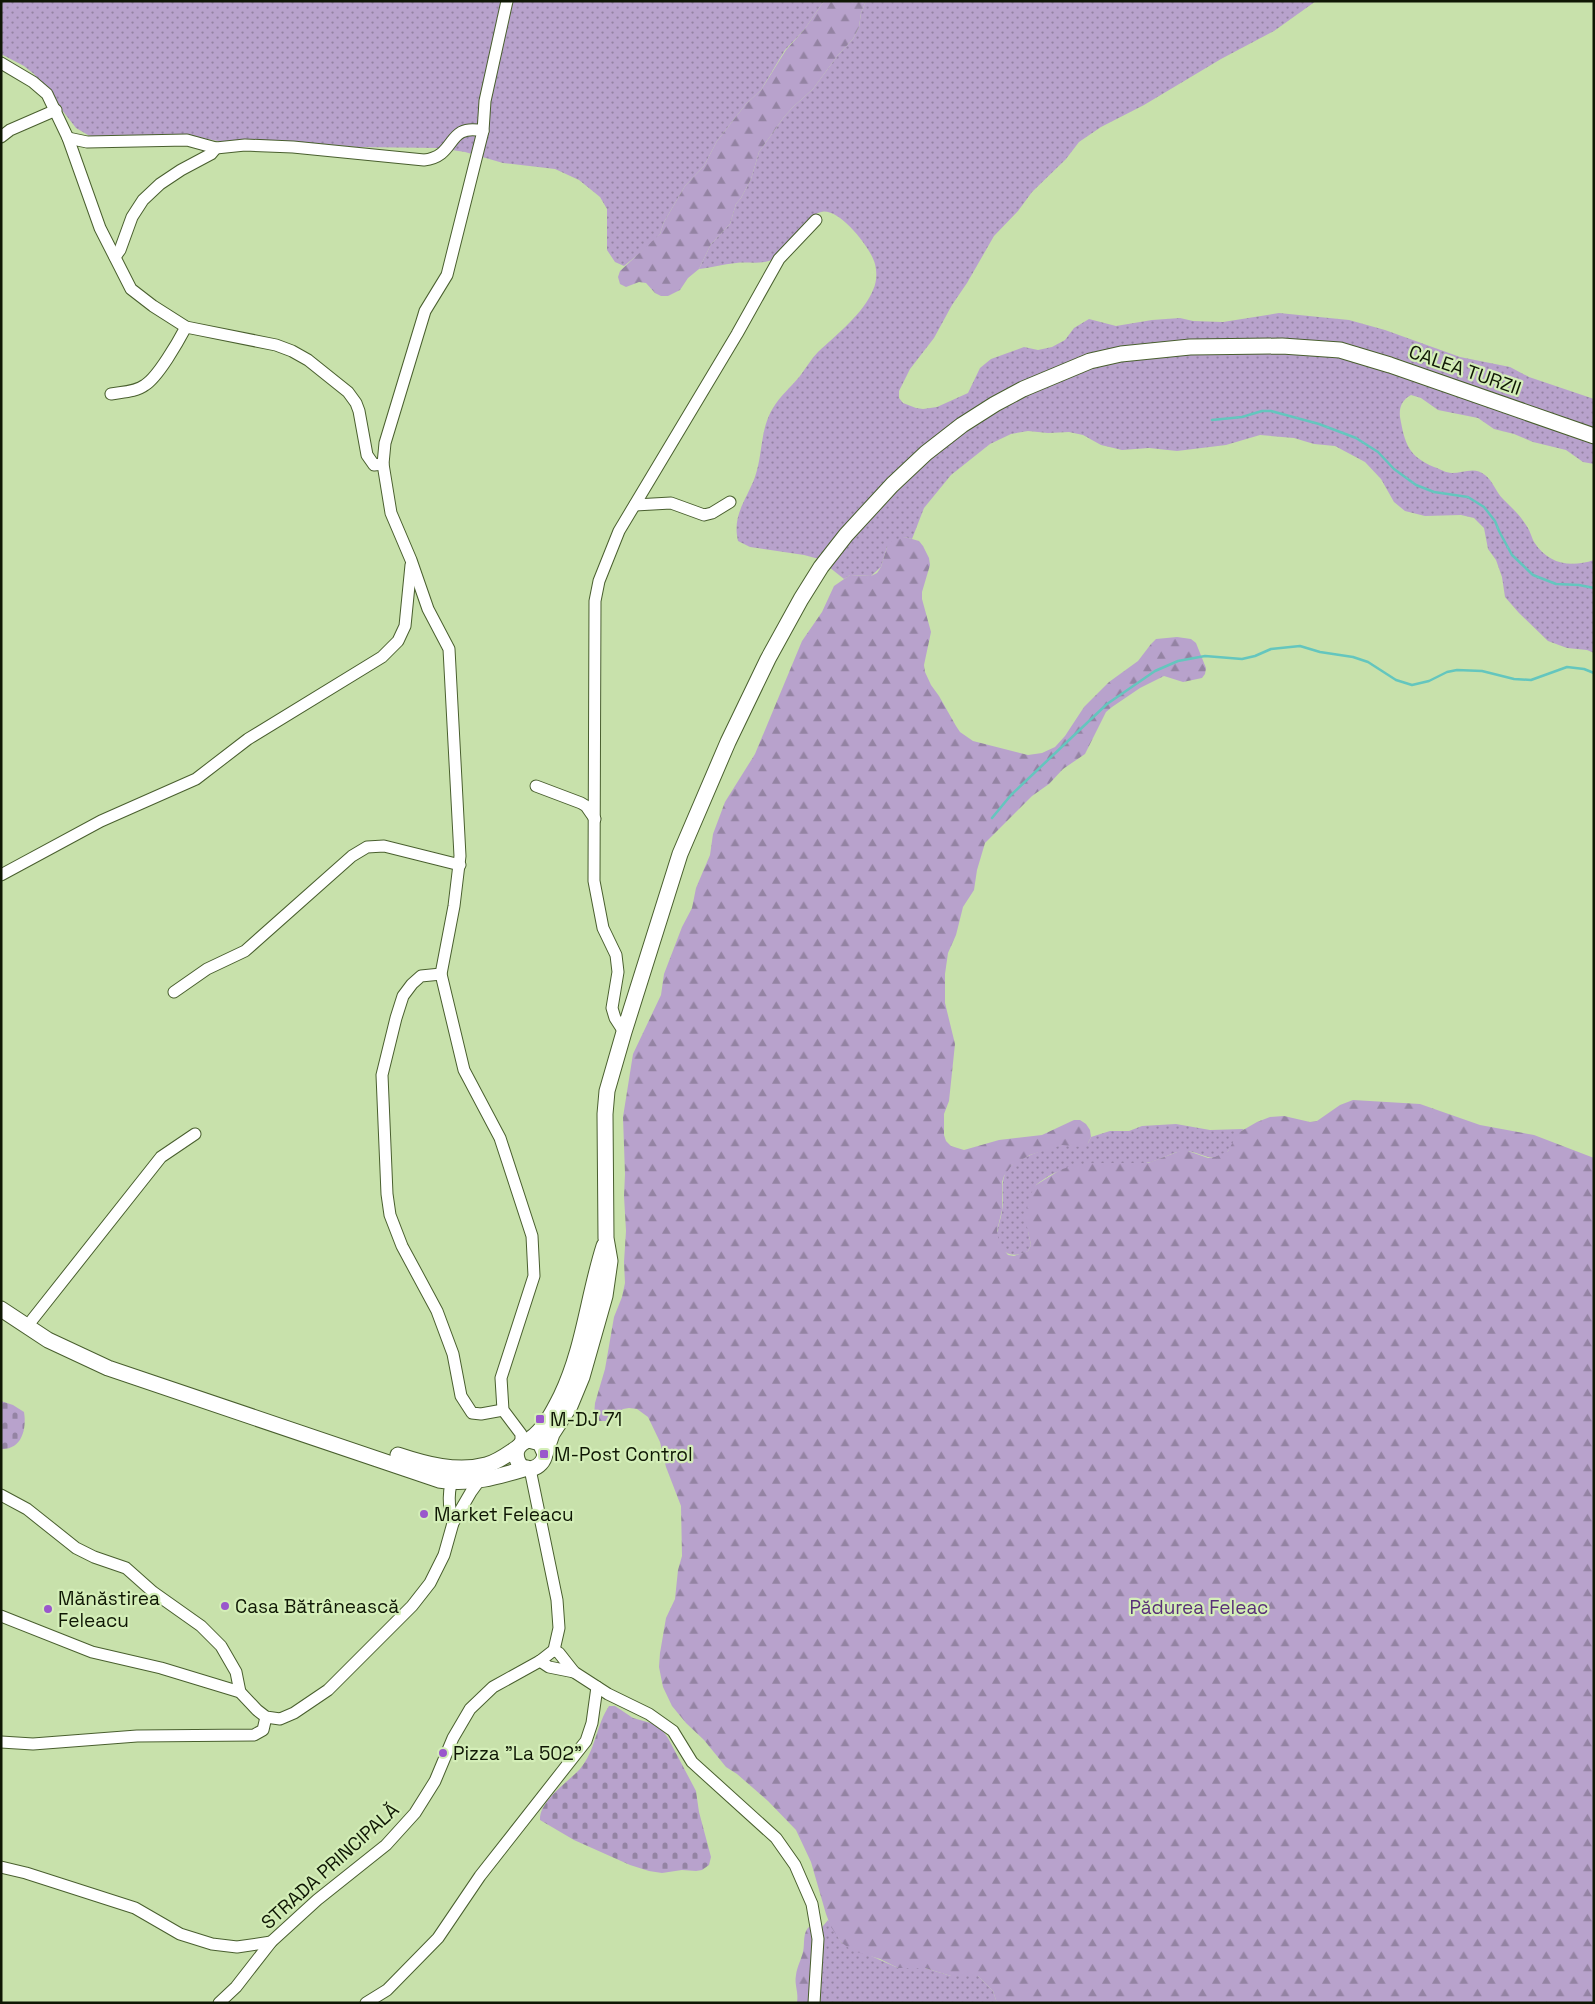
<svg xmlns="http://www.w3.org/2000/svg" width="1595" height="2004" font-family="'Space Grotesk',sans-serif">
  <defs>
    <pattern id="grass-dots" width="8" height="8" patternUnits="userSpaceOnUse" patternTransform="scale(1.25)"><rect width="8" height="8" fill="#b8a2cc"/><path d="M2 2h.1M6 6h.1" fill="none" stroke="#9483a3" stroke-width="1.8" stroke-linecap="round"/></pattern>
    <pattern id="forest-firs" width="22" height="20" patternUnits="userSpaceOnUse" patternTransform="scale(1.25)"><rect width="22" height="20" fill="#b8a2cc"/><path d="M5 1l3.5 6h-7zM16 11l3.5 6h-7z" fill="#9483a3"/></pattern>
    <pattern id="cemetery-stones" width="16" height="16" patternUnits="userSpaceOnUse" patternTransform="scale(1.25)"><rect width="16" height="16" fill="#b8a2cc"/><path d="M2 7V4a2 2 0 0 1 4 0v3zM10 15v-3a2 2 0 0 1 4 0v3z" fill="#9483a3"/></pattern>
  </defs>
  <rect width="100%" height="100%" fill="#c8e1ab"/>
  <g fill="url(#grass-dots)">
    <path d="M1 1H824L804 30 785 50 761 90 746 104 717 141 704 166 685 186 664 222 660 234 651 244 624 266 615 262 607 250V209L600 197 579 180 555 169 503 163 465 152 439 148 357 147 302 142H224L184 135 102 139 88 135 76 128 34 74 24 66 1 54Z"/>
    <path d="M866 1H1316L1274 31 1221 59 1144 105 1101 127 1079 142 1066 159 1032 192 1018 211 994 236 967 283 952 305 934 338 910 369 899 391V398L903 403 916 408 923 409 937 407 968 393 980 368 991 359 1024 347 1038 350 1052 347 1065 340 1074 328 1089 319 1116 326 1152 320 1180 318 1193 321 1223 322 1279 313 1349 320 1385 330 1460 357 1510 367 1529 377 1594 399V464L1583 462 1566 450 1533 442 1514 434 1494 429 1478 418 1438 410 1421 398 1411 395C1402 400 1399 407 1400 417 1405 444 1408 456 1434 467 1440 469 1446 473 1452 473 1463 473 1475 466 1485 475 1493 481 1496 492 1503 499 1511 507 1520 515 1526 525 1530 530 1531 536 1534 542 1548 564 1570 568 1594 560V653L1587 650 1567 648 1548 641 1519 613 1505 597 1502 577 1496 560 1488 549 1484 528 1474 518 1461 515 1425 516 1405 511 1394 502 1381 479 1365 462 1335 446 1314 444 1294 438 1260 435 1226 445 1177 451 1149 448 1122 450 1101 445 1083 435 1069 432 1048 433 1028 431 1011 434 990 444 951 475 924 508 912 539 905 537 887 547 881 567 871 576 850 575 844 579 819 559 804 555 750 547 738 541C732 515 746 501 755 477 763 454 760 429 773 408 780 396 791 387 800 376 806 368 811 359 818 352 836 335 864 313 873 290 877 282 877 272 875 264 871 248 839 207 821 212 804 216 790 246 776 257 766 266 748 261 736 263 723 264 711 268 699 269L711 244 730 224 736 204 741 198 751 179 759 152 784 117 793 107 813 89 838 55 853 39 859 27 861 13Z"/>
    <path d="M1176 1124 1210 1130 1244 1129C1235 1136 1233 1149 1223 1155 1209 1162 1200 1152 1186 1151 1172 1151 1160 1161 1146 1163 1104 1169 1074 1154 1036 1185L1028 1231 1031 1245 1028 1251C1012 1260 996 1252 997 1233 998 1226 1001 1218 1002 1211 1005 1194 997 1177 1013 1164 1021 1158 1052 1146 1062 1145 1073 1145 1077 1146 1088 1143L1091 1137 1110 1131H1129L1142 1126Z"/>
    <path d="M828 1920 842 1943 898 1968H925L951 1976H978L993 1991 997 2003H818V1932Z"/>
  </g>
  <g fill="url(#forest-firs)">
    <path d="M824 1H866L861 13 859 27 853 39 838 55 813 89 793 107 784 117 759 152 751 179 741 198 736 204 730 224 711 244 699 269 688 278 680 290 668 296H661L655 293 646 283 639 282 626 287 620 284 618 277 620 271 660 234 664 222 685 186 704 166 717 141 746 104 761 90 786 50 804 30Z"/>
    <path d="M905 537 919 541 923 546 929 558 930 565 922 592V599L931 632 924 665 925 672 931 685 939 696 956 726 960 732 973 741 1028 755 1042 753 1055 747 1065 736 1084 707 1109 682 1138 661 1151 644 1156 639 1177 637 1191 639 1196 643 1206 668 1205 674 1202 678 1183 682 1164 676 1140 688 1112 707 1106 712 1085 754 1063 769 1049 784 1032 796 985 843 977 870 974 890 963 907 956 935 948 953 945 974V1003L955 1044 949 1101 944 1114V1135L946 1141 951 1146 964 1150 999 1140 1042 1135 1074 1120H1080L1086 1124 1090 1130 1091 1137 1088 1143 1083 1147 1062 1145 1030 1155 1012 1165 1004 1176 1002 1182V1210L997 1231 999 1244 1008 1255 1014 1256 1028 1251 1031 1245 1025 1218 1029 1197 1036 1185 1060 1170 1074 1165 1095 1163H1148L1180 1151H1188L1208 1158 1215 1157 1228 1151 1238 1133 1257 1122 1270 1117 1284 1116 1310 1122 1317 1121 1340 1105 1353 1100 1420 1104 1480 1125 1534 1135 1594 1158V2003H997L993 1991 978 1976H951L925 1968H898L880 1959 853 1951 842 1943 831 1927 826 1914 811 1862 796 1830 768 1801 737 1774 726 1767 704 1740 686 1723 672 1706 663 1687 659 1667 660 1653 666 1618 675 1599 678 1570 682 1556 681 1506 666 1467 660 1442 648 1417 637 1409 629 1408 623 1409 606 1421H599L594 1416 595 1403 605 1369 614 1317 622 1297 625 1283 624 1262 626 1231 624 1196 625 1174 623 1117 633 1054 661 995 664 974 682 927 692 908 696 888 710 855 713 834 725 802 755 754 802 641 822 612 834 586 850 575 871 576 877 573 881 567 887 547 892 541Z"/>
    <path d="M810 1926 813 1927 822 1945 823 1952 818 2003H797C799 1992 794 1985 796 1975 797 1967 801 1960 803 1952 805 1944 802 1932 810 1926Z"/>
  </g>
  <g fill="url(#cemetery-stones)">
    <path d="M1 1401 13 1405 24 1412C27 1430 21 1450 1 1449Z"/>
    <path d="M609 1706H615L633 1718 654 1724 660 1727 668 1738 696 1791 699 1812 711 1857 709 1865 702 1870 696 1871 682 1870 662 1873 649 1871 630 1865 574 1840 540 1820C539 1801 568 1782 580 1769 596 1750 596 1725 609 1706Z"/>
  </g>
  <g fill="none" stroke-linecap="round" stroke-linejoin="round">
    <g stroke="#64c6be" stroke-width="2.5">
      <path d="M1212 420 1242 417 1262 411H1271L1319 424 1356 438 1378 452 1394 469 1416 485 1434 492 1468 497 1484 507 1495 521 1499 531 1512 555 1533 575 1556 584 1579 585 1594 588"/>
      <path d="M992 818 1011 795 1107 704 1155 671 1178 661 1205 656 1242 659 1255 656 1271 649 1300 646 1320 652 1353 657 1368 662 1396 680 1412 685 1429 681 1447 672 1457 670 1482 671 1514 679 1531 680 1567 667 1584 669 1594 673"/>
    </g>
    <defs>
      <g id="minor">
        <path d="M507 1 485 101 483 131 447 275 425 311 385 443 383 464 391 513 411 560 428 609 449 649 460 856 454 906 441 974 464 1070 500 1138 532 1236 534 1276 501 1378 503 1410 521 1434V1443"/>
        <path d="M1 63 33 82 47 94 68 138 100 228 131 289 153 306 186 327 276 345 292 351 308 360 348 392 356 403 359 411 367 455 374 465 383 464"/>
        <path d="M1 137 10 130 56 110"/>
        <path d="M68 138 87 142 187 140 216 148 245 145 293 147 424 160C458 156 445 123 483 131"/>
        <path d="M115 257 120 250 132 217 143 200 160 184 181 170 211 154 216 148"/>
        <path d="M111 394C122 392 136 392 145 385 158 377 178 342 186 327"/>
        <path d="M635 505 671 503 704 515 712 513 730 502"/>
        <path d="M536 786 581 803 586 806 595 819"/>
        <path d="M1 875 101 821 196 779 248 739 382 657 398 641 405 626 411 565"/>
        <path d="M441 974 421 976 412 984 403 996 396 1018 382 1075 387 1194 390 1215 402 1246 437 1311 453 1354 461 1396 472 1413 481 1414 503 1410"/>
        <path d="M174 992 207 969 245 951 352 856 367 847 384 846 460 865"/>
        <path d="M624 1032 615 1018 612 1008 618 972 616 955 603 928 594 881 595 601 599 581 619 531 737 334 779 259 816 220"/>
        <path d="M32 1320 161 1157 195 1134"/>
        <path d="M1 1495 27 1509 76 1548 94 1557 126 1568 153 1592 201 1626 221 1646 236 1672 240 1692"/>
        <path d="M453 1523C449 1509 446 1487 456 1475"/>
        <path d="M1 1616 92 1652 161 1668 240 1692 257 1710 266 1717 280 1719 294 1713 328 1690 412 1606 430 1583 444 1555 453 1523 471 1492 479 1481"/>
        <path d="M554 1650 559 1653 574 1672 608 1694 649 1714 673 1731 692 1762 776 1838 795 1865 812 1904 818 1939 814 2003"/>
        <path d="M540 1661 549 1667 574 1672"/>
        <path d="M1 1742 33 1744 137 1736 254 1735 263 1730 266 1717"/>
        <path d="M1 1867 26 1873 135 1908 180 1934 212 1944 237 1947 271 1942"/>
        <path d="M219 2003 236 1987 271 1942 317 1900 386 1845 415 1813 435 1781 453 1738 470 1709 493 1687 540 1661 554 1650 559 1628 557 1600 530 1469"/>
        <path d="M366 2003 387 1990 438 1938 480 1876 586 1741 592 1723 597 1687"/>
      </g>
      <g id="major">
        <path d="M1 1309 48 1340 108 1368 439 1480C470 1485 497 1477 527 1468"/>
        <path d="M529 1440 540 1443 545 1454C543 1469 522 1476 517 1459 516 1455 516 1451 518 1448 521 1442 525 1442 530 1439 544 1430 554 1410 561 1396 584 1348 588 1296 604 1246"/>
        <path d="M545 1454 552 1434 570 1406 582 1377 605 1296 610 1261 606 1238 605 1114 607 1091 624 1032 680 854 728 742 768 659 801 599 821 567 846 535 892 485 926 453 962 425 995 404 1023 389 1090 361 1121 354 1190 347 1282 346 1340 350 1390 365 1594 436"/>
        <path d="M398 1455C425 1464 457 1473 486 1465 498 1462 508 1454 517 1448"/>
      </g>
    </defs>
    <use href="#minor" stroke="#495f2e" stroke-width="13"/>
    <use href="#major" stroke="#495f2e" stroke-width="17"/>
    <use href="#minor" stroke="#fff" stroke-width="11"/>
    <use href="#major" stroke="#fff" stroke-width="15"/>
  </g>
  <g fill="#9a57cc" stroke="#d4eeb8" stroke-width="2">
    <rect x="535" y="1414" width="10" height="10" rx="2.5"/>
    <rect x="539" y="1449" width="10" height="10" rx="2.5"/>
    <circle cx="424" cy="1514" r="5"/>
    <circle cx="225" cy="1606" r="5"/>
    <circle cx="48" cy="1609" r="5"/>
    <circle cx="443" cy="1753" r="5"/>
  </g>
  <g text-anchor="middle" dominant-baseline="central" stroke-width="4.5" stroke-linejoin="round" paint-order="stroke">
    <g font-size="19" fill="#0f1704" stroke="#d4eeb8">
      <text transform="translate(1465 370) rotate(19)">CALEA TURZII</text>
      <text transform="translate(330 1866) rotate(-42)">STRADA PRINCIPALĂ</text>
    </g>
    <g font-size="19" fill="#0f1704" stroke="#d4eeb8" text-anchor="start">
      <text x="550" y="1419">M-DJ 71</text>
      <text x="554" y="1454">M-Post Control</text>
      <text x="434" y="1514">Market Feleacu</text>
      <text x="58" y="1598">Mănăstirea<tspan x="58" dy="22">Feleacu</tspan></text>
      <text x="235" y="1606">Casa Bătrânească</text>
      <text x="453" y="1753">Pizza "La 502"</text>
    </g>
    <g font-size="19" fill="#592f78" stroke="#d4eeb8">
      <text x="1199" y="1607">Pădurea Feleac</text>
    </g>
  </g>
  <rect width="1595" height="2004" fill="none" stroke="#0f1704" stroke-width="5"/>
</svg>
